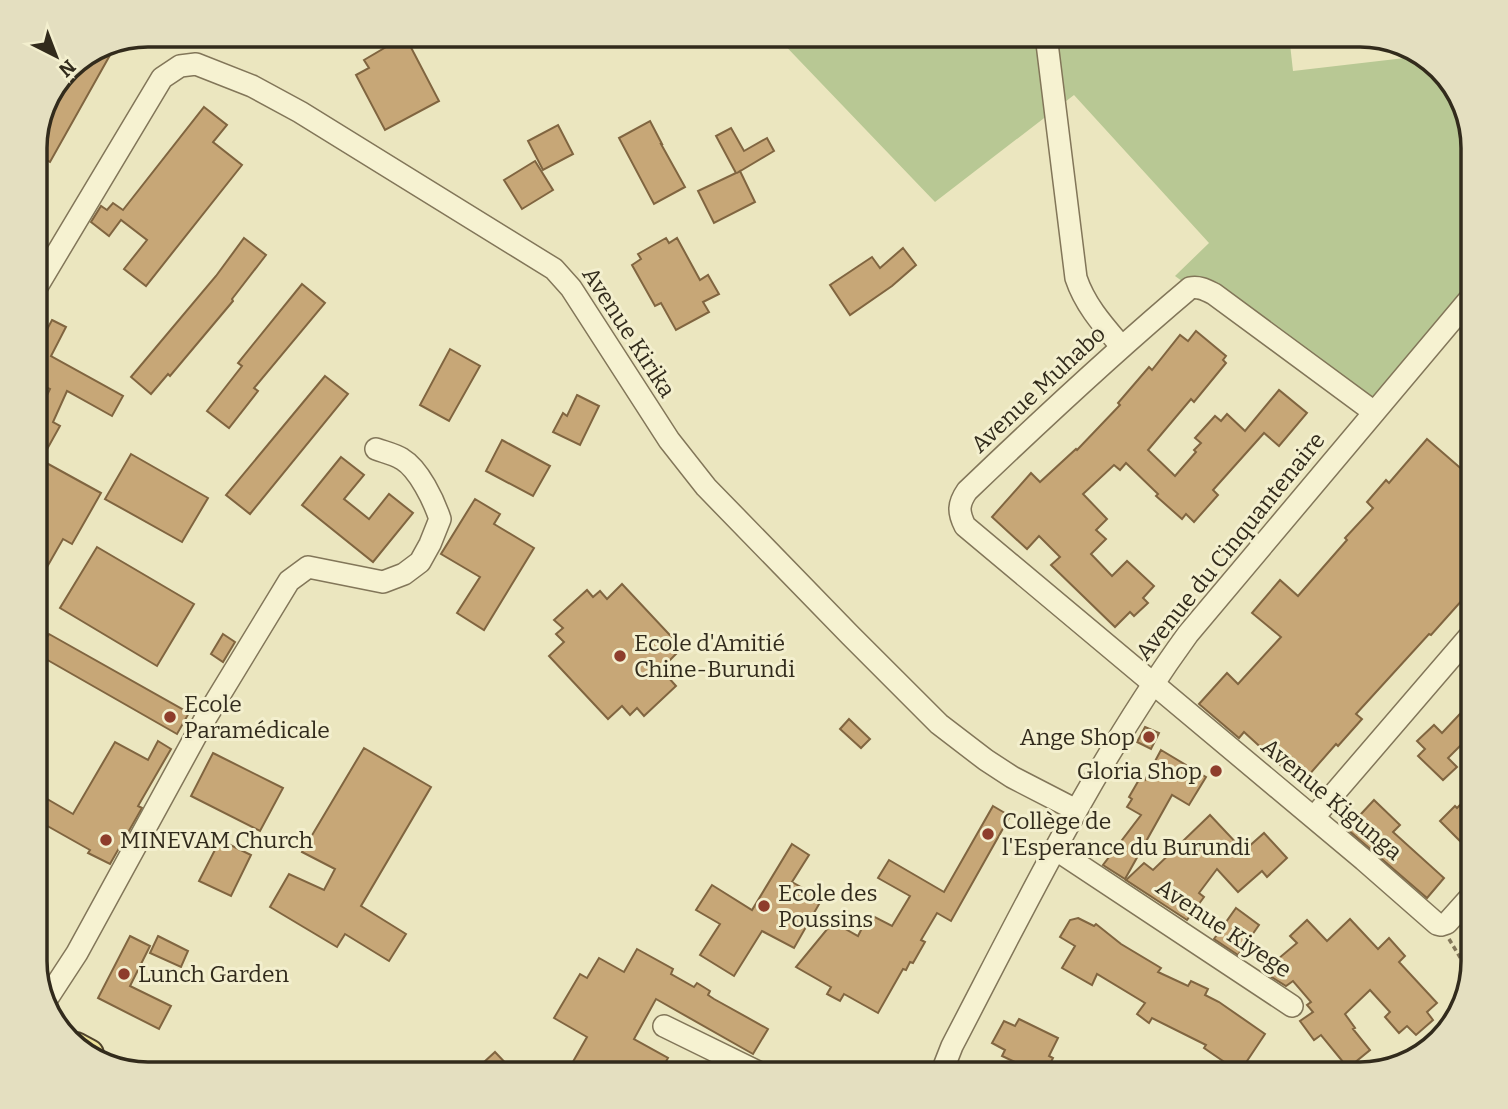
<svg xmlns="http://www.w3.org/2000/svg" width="1508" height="1109" font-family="Bitter,serif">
  <rect width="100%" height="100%" fill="#ebe6bf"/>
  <path fill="#b8c894" d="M775 35H1289L1293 71 1422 56 1428 58 1461 98 1473 148V277L1364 414 1175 276 1209 243 1074 95 935 202Z"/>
  <g fill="#c7a777" stroke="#806540" stroke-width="2">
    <path d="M405 36 439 101 385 130 356 75 369 68 364 60Z"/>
    <path d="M114 48 50 162 35 154V141L73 63Z"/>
    <path d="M204 107 227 125 213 142 242 165 146 286 124 269 147 240 121 220 109 236 91 222 101 206 107 210 113 203 123 210Z"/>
    <path d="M650 121 662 144H661L685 187 654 204 619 138Z"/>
    <path d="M558 125 573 154 543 170 528 141Z"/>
    <path d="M731 128 744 151 767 138 774 151 737 173 740 171 755 202 714 223 698 191 736 173 716 136Z"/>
    <path d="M535 161 553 190 522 209 504 180Z"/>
    <path d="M244 238 266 255 232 299 233 301 170 376 168 374 151 394 131 377 216 276Z"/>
    <path d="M666 238 669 243 677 238 700 280 708 275 719 294 703 302 709 312 676 330 661 303 655 306 632 265 641 259 638 254Z"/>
    <path d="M903 248 916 265 892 286 850 315 830 285 872 257 880 268Z"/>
    <path d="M302 284 325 303 254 388 258 391 229 428 207 411 242 366 238 363Z"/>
    <path d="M52 320 66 327 51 356 123 396 112 416 67 391 53 422 60 426 41 460 101 493 72 544 63 539 35 588V420L50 389 35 382V352Z"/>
    <path d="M1196 331 1226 356 1223 360 1226 363 1194 402 1191 399 1148 450 1175 476 1196 452 1194 450 1201 443 1195 438 1215 416 1221 421 1227 414 1245 431 1279 390 1307 413 1279 446 1264 433 1213 490 1218 495 1194 522 1186 514 1182 519 1156 496 1158 494 1126 463 1120 470 1114 465 1083 494 1107 519 1096 530 1106 539 1091 554 1112 576 1127 561 1154 586 1143 598 1148 603 1134 616 1130 612 1115 627 1051 565 1060 557 1039 536 1027 549 992 517 1031 473 1040 482 1076 449 1077 450 1120 405 1118 403 1149 367 1152 370 1180 335 1188 341Z"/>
    <path d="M450 349 480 366 449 421 420 405Z"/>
    <path d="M325 376 348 394 250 514 226 495Z"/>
    <path d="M577 395 599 406 580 445 553 432 563 413 567 416Z"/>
    <path d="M1427 439 1473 479V606L1464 598 1431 635 1429 634 1356 714 1362 719 1338 746 1336 744 1301 784 1244 732 1239 738 1199 704 1227 673 1238 684 1281 637 1252 613 1280 580 1298 596 1347 540 1345 538 1373 508 1367 502 1386 480 1389 483Z"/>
    <path d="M502 440 550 466 533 496 486 471Z"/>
    <path d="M131 454 208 498 182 542 105 499Z"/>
    <path d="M341 457 364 475 344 499 369 519 389 494 413 513 373 562 302 505Z"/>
    <path d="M475 499 500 514 494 524 534 548 484 630 457 613 480 577 441 554Z"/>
    <path d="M97 547 194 604 157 666 60 608Z"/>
    <path d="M622 584 682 648 668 662 675 670 667 676 676 686 644 716 637 708 630 715 622 706 608 719 549 656 564 642 556 634 563 628 554 620 587 590 593 597 600 591 607 599Z"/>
    <path d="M49 634 189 713 177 734 37 654Z"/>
    <path d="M223 634 235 642 223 662 211 654Z"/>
    <path d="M1473 700V733L1448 758 1457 767 1443 780 1418 756 1425 749 1417 741 1434 725 1442 733Z"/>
    <path d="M849 719 870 739 861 748 840 729Z"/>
    <path d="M1145 727 1159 733 1151 749 1137 742Z"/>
    <path d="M158 741 171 749 138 806 142 808 110 864 88 853 90 850 35 819V792L73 814 115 742 148 760Z"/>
    <path d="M364 748 431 787 361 906 406 934 389 961 345 934 337 947 270 907 289 874 324 890 335 869 302 852Z"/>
    <path d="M1161 750 1206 777 1189 805 1172 795 1125 879 1103 865 1141 815 1127 807 1132 799 1129 797 1140 778 1145 780Z"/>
    <path d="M213 753 283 788 260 831 191 796Z"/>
    <path d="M1473 792V833L1462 843 1440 821 1455 806 1457 808Z"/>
    <path d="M1374 800 1400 825 1393 832 1444 878 1427 898 1347 829Z"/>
    <path d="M993 806 1010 816 951 921 937 913 921 940 925 942 913 963 910 962 906 970 903 969 878 1013 844 994 840 1001 827 994 831 987 796 967 833 922 858 936 869 914 892 926 910 896 878 878 889 860 944 892Z"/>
    <path d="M1210 815 1240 847 1242 844 1246 849 1264 833 1287 858 1267 877 1262 871 1238 892 1217 869 1199 893 1204 897 1187 920 1126 880 1144 863 1153 870Z"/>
    <path d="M220 840 251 855 231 896 199 881Z"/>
    <path d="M792 844 809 855 792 882 822 899 794 948 762 931 734 976 700 955 720 924 696 910 712 885 752 910Z"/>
    <path d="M1236 908 1259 925 1238 955 1214 939Z"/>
    <path d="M1078 918 1094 926 1096 924 1121 944 1161 968 1158 972 1188 986 1191 981 1208 989 1205 995 1219 1002 1265 1034 1247 1061 1264 1074H1242L1204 1048 1206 1045 1152 1018 1149 1023 1137 1014 1145 1003 1097 974 1092 985 1062 968 1075 946 1060 937 1070 920Z"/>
    <path d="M1350 919 1378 949 1389 938 1405 956 1399 962 1437 1003 1427 1012 1433 1020 1416 1035 1407 1026 1399 1033 1385 1017 1390 1012 1370 990 1345 1014 1355 1028 1353 1029 1370 1050 1348 1068 1321 1035 1314 1040 1300 1021 1313 1012 1307 1005 1311 1002 1293 981 1286 986 1270 976 1265 970 1297 943 1290 936 1307 920 1327 941Z"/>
    <path d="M130 936 150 946 130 986 171 1006 159 1029 98 998Z"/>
    <path d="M158 936 188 951 181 967 150 953Z"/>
    <path d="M637 949 673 969 671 974 694 987 697 983 710 991 708 995 714 999 768 1029 753 1054 656 999 634 1039 668 1058 659 1074H637L619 1064 614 1074H566L587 1037 554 1018 580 974 587 978 599 958 624 972Z"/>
    <path d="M1019 1019 1058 1038 1049 1056 1053 1058 1045 1074H1027L1014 1068 1017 1063 1002 1056 1005 1050 992 1043 1004 1021 1015 1026Z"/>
    <path d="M495 1052 516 1074H471Z"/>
  </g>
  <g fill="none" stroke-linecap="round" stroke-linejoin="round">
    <defs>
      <g id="minor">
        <path d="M1046 35 1076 278C1085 305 1103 325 1121 346"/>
        <path d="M35 290 162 78 180 66 196 64 252 86 300 112 554 269 571 288 669 440 706 487 850 635 939 724 986 760 1012 777 1076 810"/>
        <path d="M1374 412 1214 294C1206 290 1199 286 1190 288 1113 353 1040 421 967 491 958 504 958 512 965 526L1364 860 1437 924 1441 925 1447 923 1473 894"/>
        <path d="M1314 817 1473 632"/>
        <path d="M1055 849 1292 1006"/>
        <path d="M45 1002 77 953 205 719 289 581 308 567 383 582 404 574 420 562 430 544 440 519C434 501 419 469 402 459 394 454 384 452 376 449"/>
        <path d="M664 1026 762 1074"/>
        <path d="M941 1074 952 1046C1025 906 1095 762 1188 634L1473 295"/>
      </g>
      <path id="major" d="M76 1047 89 1054"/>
    </defs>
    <use href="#minor" stroke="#827659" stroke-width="24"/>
    <use href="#major" stroke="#50442d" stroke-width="32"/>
    <path stroke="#827659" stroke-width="3.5" stroke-dasharray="5 3.5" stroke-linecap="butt" d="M1449 939 1469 972"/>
    <use href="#minor" stroke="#f6f2d1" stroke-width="21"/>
    <use href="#major" stroke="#ede298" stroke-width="28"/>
  </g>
  <g fill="#8e3d2c" stroke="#f3efce" stroke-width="2.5">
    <circle cx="620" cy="656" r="7"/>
    <circle cx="170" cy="717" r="7"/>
    <circle cx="1149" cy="737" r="7"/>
    <circle cx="1216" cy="771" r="7"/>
    <circle cx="988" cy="834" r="7"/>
    <circle cx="106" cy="840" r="7"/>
    <circle cx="764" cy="906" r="7"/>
    <circle cx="124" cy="974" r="7"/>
  </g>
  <g text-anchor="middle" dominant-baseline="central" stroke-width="6" stroke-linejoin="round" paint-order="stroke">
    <g font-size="23" fill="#322b1c" stroke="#f3efce">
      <text transform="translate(629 332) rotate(57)">Avenue Kirika</text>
      <text transform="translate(1038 389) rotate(-43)">Avenue Muhabo</text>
      <text transform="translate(1230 546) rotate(-51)">Avenue du Cinquantenaire</text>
      <text transform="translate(1332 799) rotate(40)">Avenue Kigunga</text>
      <text transform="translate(1224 928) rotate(34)">Avenue Kiyege</text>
    </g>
    <g font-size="23" fill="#322b1c" stroke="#f3efce" text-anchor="start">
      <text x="634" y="643">Ecole d'Amitié<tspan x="634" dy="26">Chine-Burundi</tspan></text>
      <text x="184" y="704">Ecole<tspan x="184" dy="26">Paramédicale</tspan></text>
      <text x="1135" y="737" text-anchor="end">Ange Shop</text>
      <text x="1202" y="771" text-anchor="end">Gloria Shop</text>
      <text x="1002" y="821">Collège de<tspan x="1002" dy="26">l'Esperance du Burundi</tspan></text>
      <text x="120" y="840">MINEVAM Church</text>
      <text x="778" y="893">Ecole des<tspan x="778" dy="26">Poussins</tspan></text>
      <text x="138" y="974">Lunch Garden</text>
    </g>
  </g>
  <path d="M0 0H1508V1109H0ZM148 47H1360A101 101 0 0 1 1461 148V961A101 101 0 0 1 1360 1062H148A101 101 0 0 1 47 961V148A101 101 0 0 1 148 47Z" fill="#e4dfc0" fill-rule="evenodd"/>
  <path fill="none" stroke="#322b1c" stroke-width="3.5" d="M148 47H1360A101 101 0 0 1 1461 148V961A101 101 0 0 1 1360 1062H148A101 101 0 0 1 47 961V148A101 101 0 0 1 148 47Z"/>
  <g transform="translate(56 56) rotate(138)" stroke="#f3efce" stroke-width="5" paint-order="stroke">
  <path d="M0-5L12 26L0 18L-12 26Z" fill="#322b1c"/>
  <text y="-10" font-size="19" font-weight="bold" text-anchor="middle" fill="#322b1c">N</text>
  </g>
</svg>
